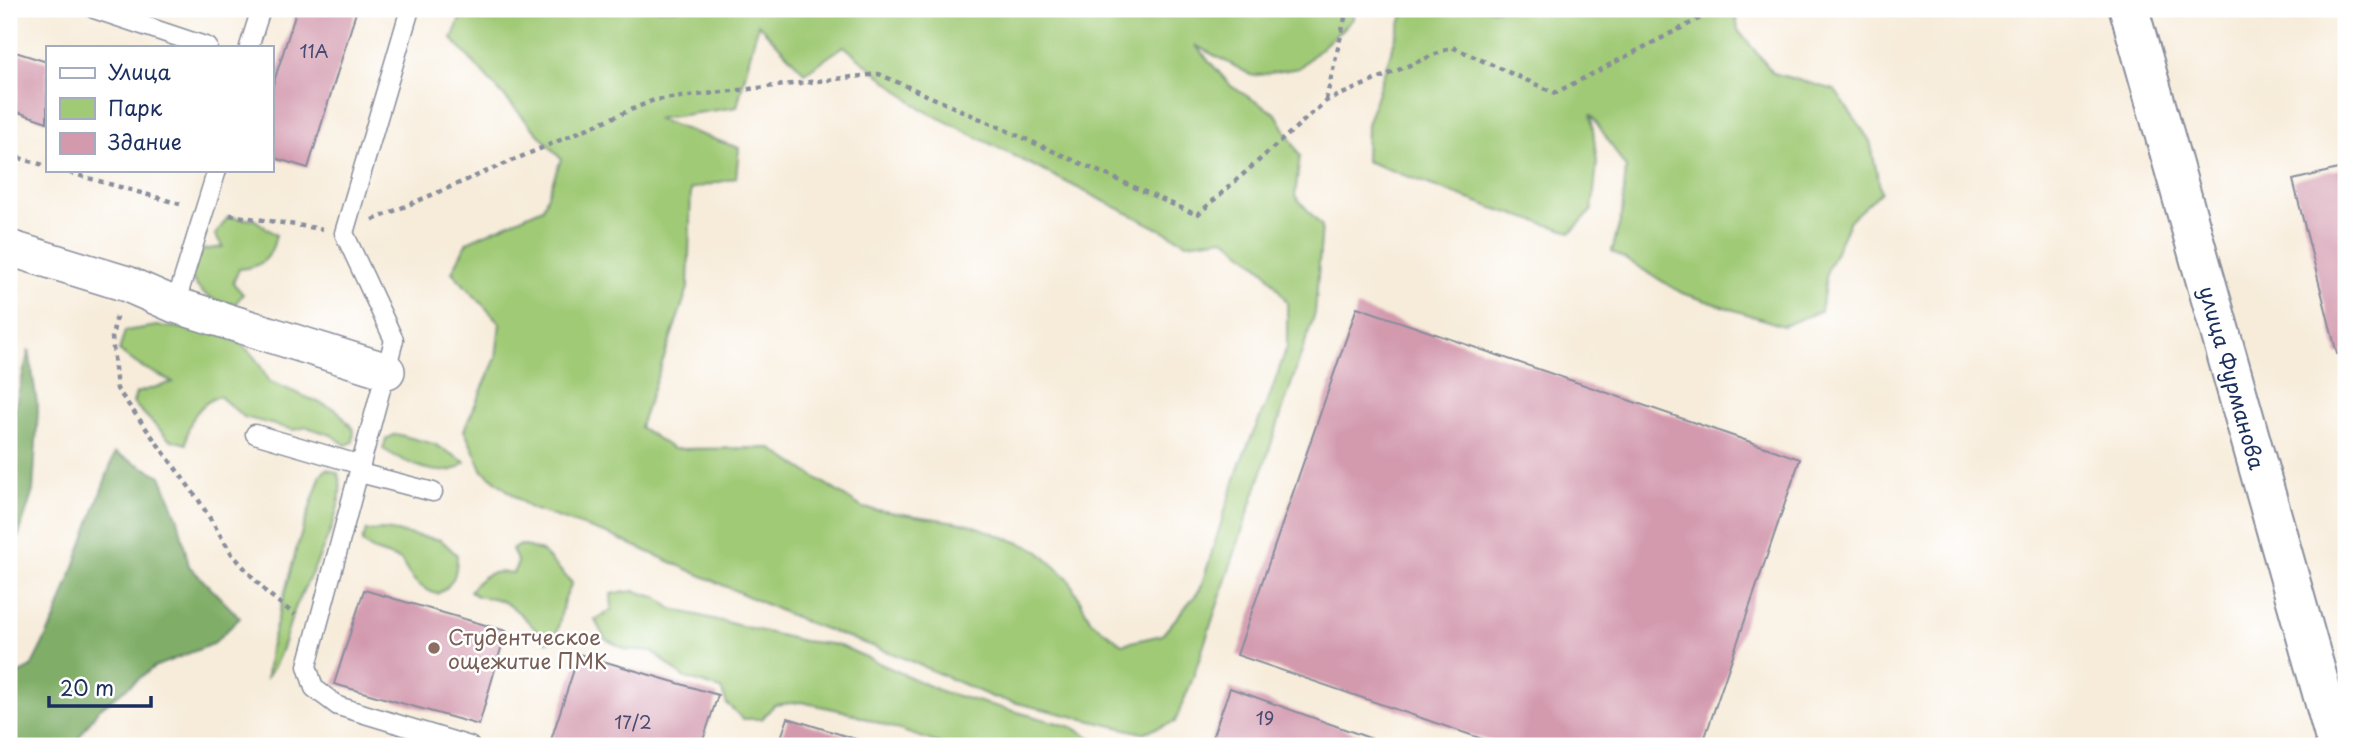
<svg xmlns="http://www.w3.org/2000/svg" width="2355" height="755" font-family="'Playpen Sans',sans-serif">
  <rect width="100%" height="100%" fill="#fff"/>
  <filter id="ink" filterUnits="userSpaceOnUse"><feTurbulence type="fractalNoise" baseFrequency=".0143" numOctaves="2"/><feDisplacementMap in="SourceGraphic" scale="14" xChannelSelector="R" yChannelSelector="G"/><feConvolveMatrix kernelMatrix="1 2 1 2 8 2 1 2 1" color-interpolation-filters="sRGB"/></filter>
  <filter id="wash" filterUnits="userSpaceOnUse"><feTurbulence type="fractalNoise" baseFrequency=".00686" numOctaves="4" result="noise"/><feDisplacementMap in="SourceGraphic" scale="28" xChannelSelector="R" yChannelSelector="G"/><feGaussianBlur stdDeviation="1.57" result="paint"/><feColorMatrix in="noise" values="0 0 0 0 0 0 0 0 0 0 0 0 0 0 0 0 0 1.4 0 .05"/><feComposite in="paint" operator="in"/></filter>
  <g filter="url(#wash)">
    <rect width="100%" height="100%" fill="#f7ecda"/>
    <g fill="#a0ca76" stroke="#5e7c6a" stroke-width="2" fill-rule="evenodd">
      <path d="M464 9H1354L1353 19 1299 68 1253 76 1195 45 1231 86 1276 114 1300 156 1295 196 1322 226 1315 313 1193 678 1175 722 1142 733 992 697 899 656 806 622 610 535 530 508 483 471 464 430 496 358 500 323 452 272 467 242 543 208 561 159 452 39ZM758 24 805 73 844 46 921 109 1187 243 1225 238 1265 271 1287 302V346L1271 393 1240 463 1200 590 1162 635 1122 644 1091 621 1068 578 1036 549 969 524 863 508 770 448 673 449 640 427 688 288 691 189 736 178 739 148 656 119 737 107Z"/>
      <path d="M1405 9H1735L1738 30 1773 73 1835 90 1870 141 1881 192 1850 220 1827 271 1821 311 1783 326 1682 293 1612 251 1622 214 1626 168 1591 114 1597 163 1592 210 1571 232 1493 208 1366 161 1367 125Z"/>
      <path d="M228 217 255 220 276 235C271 259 263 267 239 269L233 283 243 294 235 304C210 302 198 293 188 271L201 250 223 247 215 235Z"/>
      <path d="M157 326C207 330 246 328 268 381L337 410 354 430 353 442 346 445 331 435 307 427 294 430 244 417 219 396C198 404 187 422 186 444L169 439 133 403 136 393 173 382 140 366 119 351 125 331Z"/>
      <path d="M396 434 434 444 465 462C447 484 402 461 383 449L386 439Z"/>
      <path d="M327 469 338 473C351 504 309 576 296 606 286 630 283 657 267 677L270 648 297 547 321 474Z"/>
      <path d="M385 530 441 540 457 555C457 572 454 586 437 594 418 588 410 578 401 560L372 550 362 542 366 531Z"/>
      <path d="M521 545 542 551 572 583 564 600 556 638 547 642C534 628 515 604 496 599 485 596 479 600 470 591 482 574 492 570 513 573L518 563 512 549Z"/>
      <path d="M635 591 658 598 672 609 803 641 839 645 943 692 1072 727 1105 746H947L843 711 801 702 774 705 762 719H743L727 704 721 689 683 677 652 651 627 650 605 639 595 620 612 609 611 594Z"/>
    </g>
    <g fill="#80ae67" stroke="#4e6e62" stroke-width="2">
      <path d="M29 350 38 410 33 491 9 565V431Z"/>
      <path d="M115 453 161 476 178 519 189 566 240 618 213 644 154 667 98 710 78 739 93 746H9V628L10 678 31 667 55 619Z"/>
    </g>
    <g id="blocks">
      <g fill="#d39aae">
        <path d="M297 9H357L308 168 271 157V91Z"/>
        <path d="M9 50 47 62V122L9 109Z"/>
        <path d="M2346 167V352L2337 354 2293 180Z"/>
        <path d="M1357 307 1800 459 1702 746H1503L1237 655Z"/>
        <path d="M364 590 506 631 479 725 334 684Z"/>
        <path d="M579 654 718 695 701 746H549Z"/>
        <path d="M1230 688 1392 746H1209Z"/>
        <path d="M788 718 878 746H778Z"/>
      </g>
    </g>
  </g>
  <g filter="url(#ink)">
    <use href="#blocks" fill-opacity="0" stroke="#898e9c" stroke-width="2"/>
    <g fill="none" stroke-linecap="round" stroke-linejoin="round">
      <defs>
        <g id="service">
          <path d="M94 9 208 47"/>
          <path d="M410 9 344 233 394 340 307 666 314 688 338 706 470 746"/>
          <path d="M249 47 261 9"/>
          <path d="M175 305 217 170"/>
          <path d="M255 434 361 465"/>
          <path d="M360 473 433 492"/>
        </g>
        <path id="minor" d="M9 248 127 284 175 305 387 371"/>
        <g id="secondary">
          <path id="s1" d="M2129 9 2337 746"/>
        </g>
      </defs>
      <use href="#service" stroke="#898e9c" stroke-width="21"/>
      <use href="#minor" stroke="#898e9c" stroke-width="38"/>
      <use href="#secondary" stroke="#898e9c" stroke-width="42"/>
      <g stroke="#898e9c" stroke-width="4.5" stroke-dasharray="5 5" stroke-linecap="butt">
        <path d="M1326 100 1347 9"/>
        <path d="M9 155 47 166"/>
        <path d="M60 170 180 204"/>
        <path d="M230 215 322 229"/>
        <path d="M373 220 654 100 879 74 1197 215 1326 101 1452 47 1555 93 1718 9"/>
        <path d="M116 317 112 337 117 389 198 499 232 554 266 592 295 615"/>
      </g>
      <use href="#service" stroke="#fff" stroke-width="18"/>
      <use href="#minor" stroke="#fff" stroke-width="35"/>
      <use href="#secondary" stroke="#fff" stroke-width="38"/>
    </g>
  </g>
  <circle fill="#8d6e63" stroke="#fff" stroke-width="2.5" cx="434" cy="648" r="7"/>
  <g text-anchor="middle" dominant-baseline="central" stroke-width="5" stroke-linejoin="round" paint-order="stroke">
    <g font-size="18" fill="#494a72">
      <text x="314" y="50">11А</text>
      <text x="1265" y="717">19</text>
      <text x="633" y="721">17/2</text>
    </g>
    <g font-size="21" fill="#1b2f5e" stroke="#fff">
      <text stroke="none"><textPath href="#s1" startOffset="383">улица Фурманова</textPath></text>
    </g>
    <g font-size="21" fill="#785e54" stroke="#fff" text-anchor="start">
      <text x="448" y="636">Студентческое<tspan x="448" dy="24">ощежитие ПМК</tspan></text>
    </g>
  </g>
  <rect width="2355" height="755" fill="none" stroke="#fff" stroke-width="35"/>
  <rect x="46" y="46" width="228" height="126" fill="#ffffff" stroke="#a4acbf" stroke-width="2"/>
  <rect x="60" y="68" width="35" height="10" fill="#ffffff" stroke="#a4acbf" stroke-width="2"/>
  <text x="108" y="80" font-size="21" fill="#1b2f5e">Улица</text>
  <rect x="60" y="98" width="35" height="21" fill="#a0ca76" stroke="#a4acbf" stroke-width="2"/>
  <text x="108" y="116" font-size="21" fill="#1b2f5e">Парк</text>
  <rect x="60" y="133" width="35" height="21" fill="#d39aae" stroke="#a4acbf" stroke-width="2"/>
  <text x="108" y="150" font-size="21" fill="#1b2f5e">Здание</text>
  <path d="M49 696v10h102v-10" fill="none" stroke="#1b2f5e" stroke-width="3.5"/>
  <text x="60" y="696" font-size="21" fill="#1b2f5e" stroke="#ffffff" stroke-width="5" paint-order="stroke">20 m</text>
</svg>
